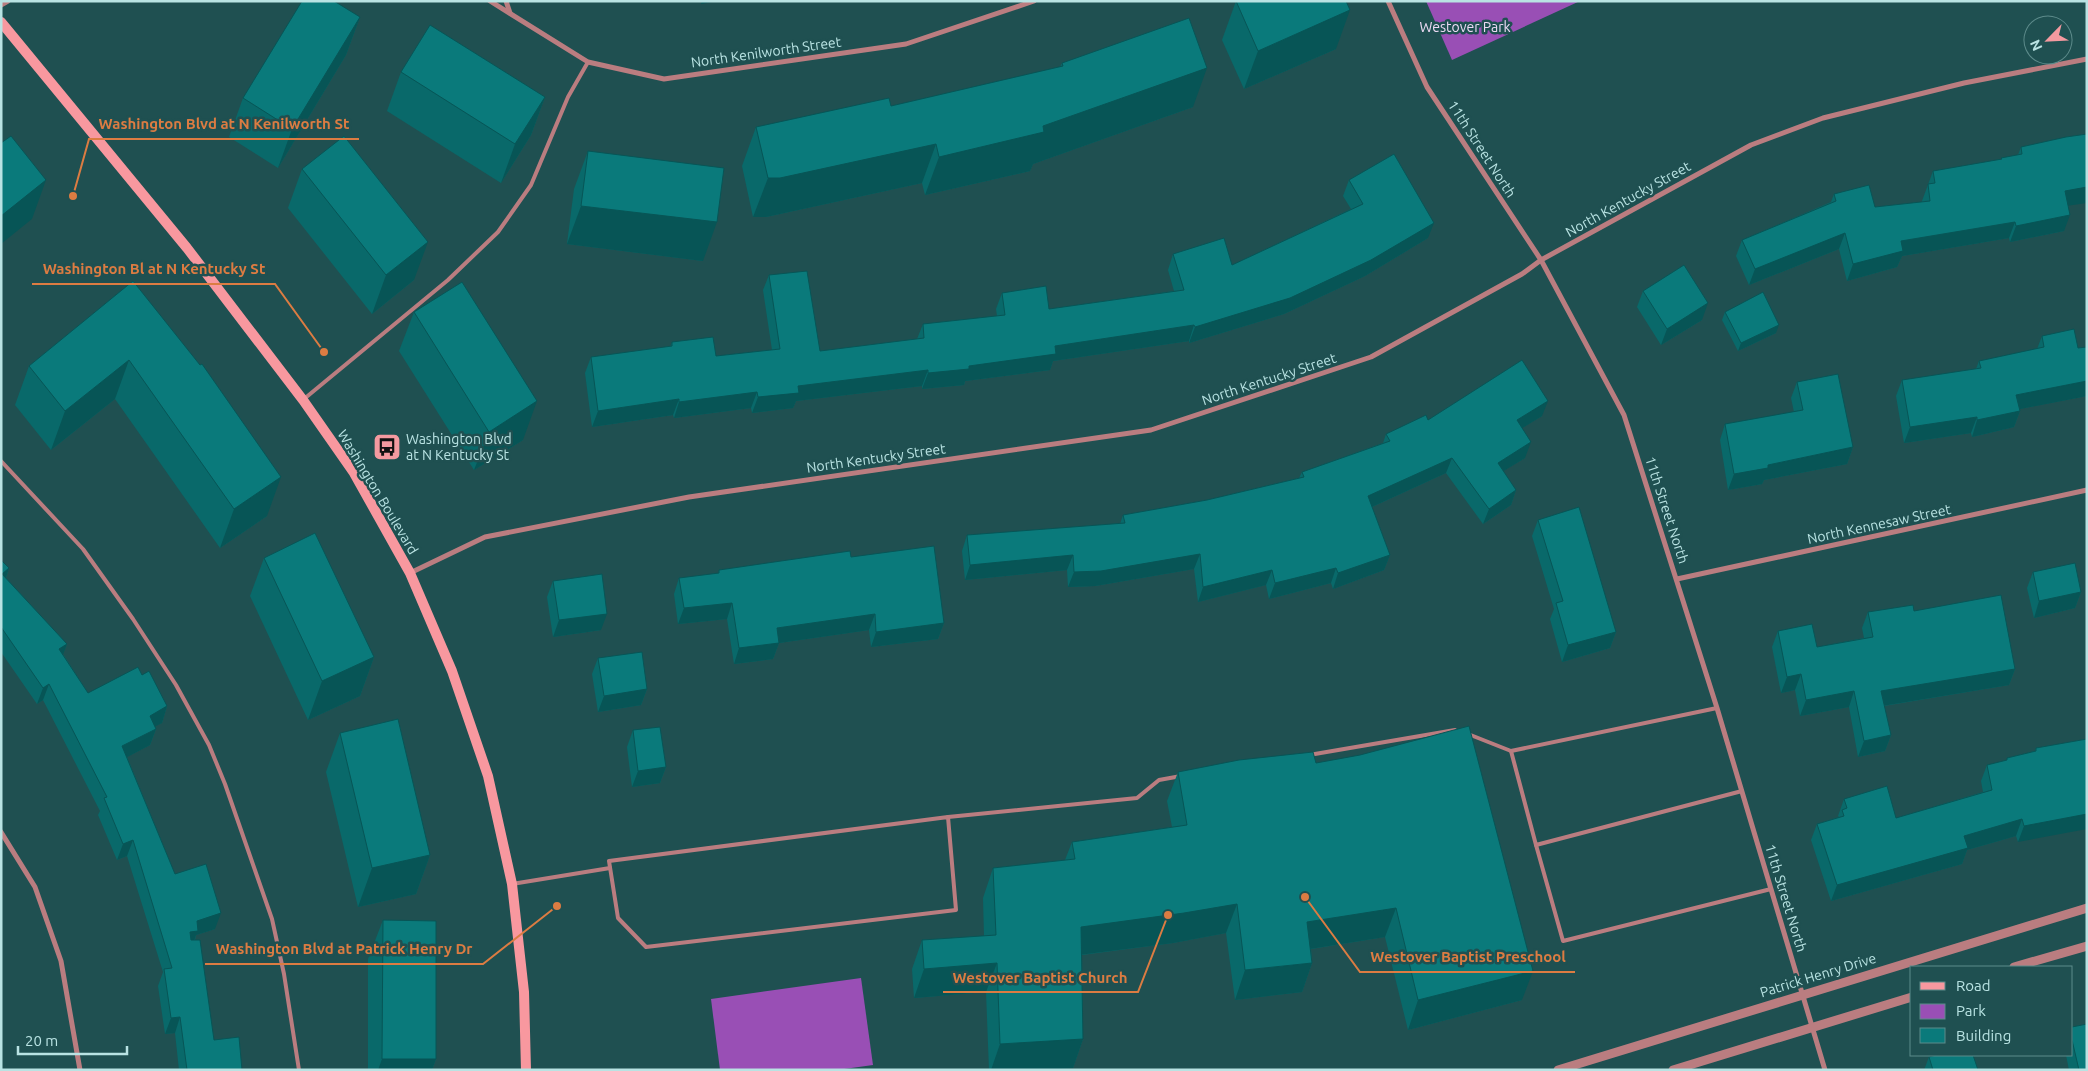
<svg xmlns="http://www.w3.org/2000/svg" width="2088" height="1071" font-family="Ubuntu,sans-serif">
  <rect width="100%" height="100%" fill="#1f5051"/>
  <g fill="#994fb5">
    <path d="M1426 1H1580L1452 60Z"/>
    <path d="M861 978 873 1065 837 1070H720L711 999Z"/>
  </g>
  <g fill="none" stroke-linecap="round" stroke-linejoin="round">
    <g stroke="#ba7d80" stroke-width="4">
      <path d="M304 399 448 280 498 232 531 185 568 97 588 62"/>
      <path d="M1 461 83 549 133 619 176 685 209 745 225 784 272 919 284 974 299 1070"/>
      <path d="M1468 734 1511 751 1717 708"/>
      <path d="M1511 751 1536 845 1742 791"/>
      <path d="M1309 755 1455 730"/>
      <path d="M948 817 956 910 646 947 618 918 609 861Z"/>
      <path d="M948 817 1137 798 1159 780 1181 776"/>
      <path d="M1536 845 1563 941 1771 889"/>
      <path d="M512 884 610 868"/>
    </g>
    <g stroke="#ba7d80" stroke-width="5">
      <path d="M490 1 588 62 664 79 906 44 1034 1"/>
      <path d="M506 1 510 13"/>
      <path d="M1388 1 1427 87 1541 260 1624 415 1717 708 1825 1070"/>
      <path d="M1 5 8 1"/>
      <path d="M410 573 485 537 689 497 1151 430 1371 357 1522 274 1541 260 1751 145 1823 118 1964 83 2087 59"/>
      <path d="M1677 579 2087 490"/>
      <path d="M1 832 35 887 61 961 80 1070"/>
    </g>
    <g stroke="#ba7d80" stroke-width="9">
      <path d="M2014 967 2087 946"/>
      <path d="M1558 1070 2087 908"/>
      <path d="M1673 1070 1912 997"/>
    </g>
    <path stroke="#f8989f" stroke-width="10" d="M1 22 187 248 303 400 354 473 410 573 452 671 488 776 512 884 524 992 526 1070"/>
  </g>
  <g fill="#09696a">
    <path d="M1236 1 1336 49 1244 89 1222 40Z"/>
    <path d="M360 17 346 55 278 168 229 137 243 98Z"/>
    <path d="M1062 63 1193 107 1033 164 1030 171 925 195 922 183 766 217H753L742 166 756 127 891 106 1060 67Z"/>
    <path d="M401 72 545 97 531 135 501 183 387 111Z"/>
    <path d="M2021 147 2068 206 2064 231 2010 242 2009 238 1902 256 1897 267 1847 281 1839 249 1749 285 1736 256 1742 240 1831 202 1834 194 1875 207 1922 202V201L1933 171 2001 160V158L2018 155Z"/>
    <path d="M588 151 703 261 567 244 574 189Z"/>
    <path d="M302 169 414 280 372 314 288 208Z"/>
    <path d="M1349 180 1428 238 1365 276 1284 314 1189 343V341L1053 361 1050 370 965 381 964 385 922 389V386L796 401 793 408 752 413 751 408 674 418 673 415 592 427 585 373 591 357 670 347 672 342 716 356 772 350 763 290 769 275 820 351 917 339 923 324 997 316 996 309 1002 293 1049 309 1174 291 1168 270 1173 254 1232 265 1351 209 1343 196Z"/>
    <path d="M133 281 267 516 220 548 115 399 51 450 15 405 29 366Z"/>
    <path d="M1643 291 1702 320 1661 345 1637 307Z"/>
    <path d="M414 312 523 440 474 470 399 351Z"/>
    <path d="M1725 312 1776 333 1738 351 1722 320Z"/>
    <path d="M2042 336 2078 348 2087 347V396L2019 409 2020 411 2014 427 1972 437 1971 433 1904 443 1896 396 1902 380 1976 369 1979 361 2037 349Z"/>
    <path d="M1797 382 1853 447 1847 464 1764 480 1762 484 1728 490 1720 440 1725 424 1794 412 1791 398Z"/>
    <path d="M1542 416 1522 428 1525 458 1503 471 1516 490 1511 505 1483 524 1446 473 1372 507 1390 555 1384 570 1333 589 1331 583 1269 599 1266 585 1198 602 1194 569 1095 586 1068 587 1067 570 965 580 962 551 967 535 1120 524 1123 515 1207 500 1299 478 1302 472 1383 443 1386 434 1428 420Z"/>
    <path d="M1538 520 1616 632 1610 648 1562 662 1550 619 1554 609 1532 536Z"/>
    <path d="M851 557 944 623 938 639 871 647 869 630 779 643 773 659 734 664 727 619 678 624 674 594 679 578 718 574 719 570Z"/>
    <path d="M264 558 374 657 360 696 308 720 250 596Z"/>
    <path d="M1 560 9 568 6 578 67 644 63 654 88 693 142 675 167 706 162 723 155 726 156 729 150 745 127 757 175 874 215 929 196 935 195 940 214 1040 242 1070H179L175 1033 165 1034 158 986 163 972 127 856 117 860 98 815 100 811 43 700 37 704 1 652Z"/>
    <path d="M2033 572 2081 592 2075 608 2034 618 2027 588Z"/>
    <path d="M553 581 601 630 553 637 547 597Z"/>
    <path d="M1914 611 2015 669 2009 685 1884 706 1891 735 1885 751 1858 757 1849 707 1800 716 1795 690 1781 693 1772 647 1778 631 1817 647 1864 638 1862 628 1868 612Z"/>
    <path d="M598 658 647 689 641 705 598 712 592 674Z"/>
    <path d="M633 730 666 767 660 783 632 787 627 747Z"/>
    <path d="M340 733 430 855 416 894 358 907 326 772Z"/>
    <path d="M2087 739 2018 842 2016 836 1967 850 1962 864 1831 901 1811 840 1817 824 1839 817 1838 816 1844 799 1896 818 1983 792 1981 781 1987 765 2006 761 2007 758 2035 751 2036 748Z"/>
    <path d="M1316 763 1522 1000 1408 1030 1385 937 1311 949 1312 963 1302 992 1235 1000 1226 933 1173 943 1082 955 1083 1039 1073 1068 1045 1070H989L986 992 914 998 912 969 922 940 984 936 983 898 993 868 1065 860 1072 842 1172 827 1167 801 1178 772Z"/>
    <path d="M383 920 436 1059 432 1070H368V959Z"/>
    <path d="M2072 1027 2087 1070H2069L2066 1055H2072Z"/>
    <path d="M1929 1057 1978 1070H1924Z"/>
  </g>
  <g fill="#075556">
    <path d="M702 1H717L701 4Z"/>
    <path d="M1350 10 1336 49 1244 89 1258 51Z"/>
    <path d="M360 17 346 55 278 168 292 129Z"/>
    <path d="M1207 68 1193 107 1033 164 1030 171 925 195 939 157 1043 126Z"/>
    <path d="M545 97 531 135 501 183 515 144Z"/>
    <path d="M936 144 922 183 766 217H753L768 178Z"/>
    <path d="M46 180 32 219 1 244V216Z"/>
    <path d="M2087 187V203L2059 207 2065 191Z"/>
    <path d="M581 206 717 222 703 261 567 244Z"/>
    <path d="M2070 215 2064 231 2010 242 2016 226Z"/>
    <path d="M2015 222 2009 238 1902 256 1897 267 1847 281 1853 264 1901 241Z"/>
    <path d="M1434 223 1428 238 1365 276 1284 314 1189 343 1195 327Z"/>
    <path d="M1845 233 1839 249 1749 285 1755 269Z"/>
    <path d="M428 242 414 280 372 314 386 275Z"/>
    <path d="M1708 303 1702 320 1661 345 1667 329Z"/>
    <path d="M1194 325 1189 341 1053 361 1050 370 965 381 964 385 922 389 928 373 969 366 1055 346Z"/>
    <path d="M1779 325 1776 333 1738 351 1741 343Z"/>
    <path d="M129 360 115 399 51 450 65 411Z"/>
    <path d="M928 370 922 386 796 401 793 408 752 413 758 397 798 386Z"/>
    <path d="M2087 381V396L2010 411 2016 395Z"/>
    <path d="M757 392 751 408 674 418 679 402Z"/>
    <path d="M679 399 673 415 592 427 598 411Z"/>
    <path d="M537 401 523 440 474 470 489 432Z"/>
    <path d="M1548 401 1542 416 1511 435 1517 420Z"/>
    <path d="M2020 411 2014 427 1972 437 1977 420Z"/>
    <path d="M1977 417 1971 433 1904 443 1910 427Z"/>
    <path d="M1531 442 1525 458 1492 478 1498 463Z"/>
    <path d="M1853 447 1847 464 1764 480 1762 484 1728 490 1734 474 1768 465Z"/>
    <path d="M1452 458 1446 473 1363 511 1368 496Z"/>
    <path d="M281 477 267 516 220 548 234 509Z"/>
    <path d="M1516 490 1511 505 1483 524 1489 509Z"/>
    <path d="M1200 554 1194 569 1095 586 1068 587 1074 572Z"/>
    <path d="M1073 555 1067 570 965 580 970 565Z"/>
    <path d="M1390 555 1384 570 1333 589 1338 573Z"/>
    <path d="M9 568 4 584 2 574Z"/>
    <path d="M1336 568 1331 583 1269 599 1275 583Z"/>
    <path d="M1272 570 1266 585 1198 602 1203 587Z"/>
    <path d="M2081 592 2075 608 2034 618 2039 601Z"/>
    <path d="M732 603 727 619 678 624 684 608Z"/>
    <path d="M607 614 601 630 553 637 559 620Z"/>
    <path d="M875 614 869 630 779 643 773 659 734 664 739 648 777 628Z"/>
    <path d="M944 623 938 639 871 647 876 632Z"/>
    <path d="M1616 632 1610 648 1562 662 1568 645Z"/>
    <path d="M67 644 61 660 59 649Z"/>
    <path d="M374 657 360 696 308 720 322 681Z"/>
    <path d="M2015 669 2009 685 1876 707 1881 691Z"/>
    <path d="M1801 674 1795 690 1781 693 1787 677Z"/>
    <path d="M49 684 43 700 37 704 43 688Z"/>
    <path d="M647 689 641 705 598 712 604 696Z"/>
    <path d="M1854 691 1849 707 1800 716 1806 700Z"/>
    <path d="M167 706 162 723 144 732 150 716Z"/>
    <path d="M156 729 150 745 116 763 122 746Z"/>
    <path d="M1891 735 1885 751 1858 757 1864 741Z"/>
    <path d="M666 767 660 783 632 787 638 771Z"/>
    <path d="M2087 814V829L2018 842 2024 826Z"/>
    <path d="M2022 819 2016 836 1967 850 1962 864 1831 901 1837 885 1964 836Z"/>
    <path d="M133 840 127 856 117 860 123 844Z"/>
    <path d="M430 855 416 894 358 907 372 868Z"/>
    <path d="M1237 904 1226 933 1173 943 1071 956 1081 927Z"/>
    <path d="M1396 908 1385 937 1297 951 1307 922Z"/>
    <path d="M221 913 215 929 196 935 192 947 184 949 190 932 197 921Z"/>
    <path d="M997 963 986 992 914 998 924 969Z"/>
    <path d="M1312 963 1302 992 1235 1000 1245 970Z"/>
    <path d="M1533 971 1522 1000 1408 1030 1418 1000Z"/>
    <path d="M180 1017 175 1033 165 1034 171 1018Z"/>
    <path d="M1083 1039 1073 1068 1045 1070H991L1000 1044Z"/>
    <path d="M382 1059H436L432 1070H378Z"/>
  </g>
  <g fill="#0a7a7b" stroke="#075556">
    <path d="M302 1H334L360 17 292 129 243 98Z"/>
    <path d="M1236 1H1346L1350 10 1258 51Z"/>
    <path d="M1189 18 1207 68 1043 126 1044 132 939 157 936 144 780 178H768L756 127 889 98 891 106 1063 66 1062 63Z"/>
    <path d="M430 25 545 97 515 144 401 72Z"/>
    <path d="M2087 134V187L2065 191 2070 215 2016 226 2015 222 1901 241 1903 251 1853 264 1845 233 1755 269 1742 240 1836 201 1834 194 1869 185 1875 207 1930 201 1928 184 1935 183 1933 171 2002 159 2001 158 2022 154 2021 147 2066 137Z"/>
    <path d="M11 136 46 180 1 216V143Z"/>
    <path d="M344 136 428 242 386 275 302 169Z"/>
    <path d="M588 151 724 168 717 222 581 206Z"/>
    <path d="M1394 154 1434 223 1371 260 1290 298 1195 327 1194 325 1055 346 1056 354 969 366V369L928 373V370L798 386 799 393 758 397 757 392 679 402V399L598 411 591 357 672 346V342L713 337 716 356 780 349 769 275 807 271 820 351 924 338 923 324 1005 315 1002 293 1046 286 1049 309 1184 290 1173 254 1224 238 1232 265 1363 204 1349 180Z"/>
    <path d="M1684 265 1708 303 1667 329 1643 291Z"/>
    <path d="M133 281 200 365 202 364 281 477 234 509 129 360 65 411 29 366Z"/>
    <path d="M462 282 537 401 489 432 414 312Z"/>
    <path d="M1763 292 1779 325 1741 343 1725 312Z"/>
    <path d="M2074 329 2078 348 2087 347V381L2016 395 2020 411 1977 420V417L1910 427 1902 380 1981 368 1979 361 2044 347 2042 336Z"/>
    <path d="M1522 360 1548 401 1517 420 1531 442 1498 463 1516 490 1489 509 1452 458 1368 496 1390 555 1338 573 1336 568 1275 583 1272 570 1203 587 1200 554 1101 571 1074 572 1073 555 970 565 967 535 1125 523 1123 515 1207 500 1304 477 1302 472 1390 441 1386 434 1426 415 1428 420Z"/>
    <path d="M1838 374 1853 447 1768 465V468L1734 474 1725 424 1803 410 1797 382Z"/>
    <path d="M1579 507 1616 632 1568 645 1556 603 1563 601 1538 520Z"/>
    <path d="M315 533 374 657 322 681 264 558Z"/>
    <path d="M934 546 944 623 876 632 875 614 777 628 779 643 739 648 732 603 684 608 679 578 719 573V570L850 551 851 557Z"/>
    <path d="M1 560 9 568 2 574 67 644 59 649 88 693 138 667 142 675 149 671 167 706 150 716 156 729 122 746 175 874 206 864 221 913 197 921 198 931 190 932 191 940H200L214 1040 239 1037 242 1070H187L180 1017 171 1018 164 969 172 968 133 840 123 844 104 798 107 797 49 684 43 688 1 627Z"/>
    <path d="M2075 563 2081 592 2039 601 2033 572Z"/>
    <path d="M602 574 607 614 559 620 553 581Z"/>
    <path d="M2001 595 2015 669 1881 691 1891 735 1864 741 1854 691 1806 700 1801 674 1787 677 1778 631 1812 624 1817 647 1873 637 1868 612 1913 605 1914 611Z"/>
    <path d="M642 652 647 689 604 696 598 658Z"/>
    <path d="M398 719 430 855 372 868 340 733Z"/>
    <path d="M1469 726 1533 971 1418 1000 1396 908 1307 922 1312 963 1245 970 1237 904 1184 913 1081 927 1083 1039 1000 1044 997 963 924 969 922 940 996 935 993 868 1075 859 1072 842 1187 825 1178 772 1239 760 1313 752 1316 763 1360 755Z"/>
    <path d="M660 727 666 767 638 771 633 730Z"/>
    <path d="M2087 739V814L2024 826 2022 819 1964 836 1968 848 1837 885 1817 824 1844 816 1842 810 1847 808 1844 799 1887 786 1896 818 1992 790 1987 765 2007 760V758L2036 751V748Z"/>
    <path d="M383 920 436 921V1059H382Z"/>
    <path d="M2087 1024V1070H2079L2072 1040V1027Z"/>
    <path d="M1936 1055H1973L1978 1070H1933L1929 1057Z"/>
  </g>
  <defs>
    <symbol id="bus-square" viewBox="-11 -11 22 22"><rect x="-9" y="-9" width="18" height="18" rx="4" fill="#f49aa0" stroke="#1f5051"/><path d="M-5-6H5V4H4V6H2V4H-2V6H-4V4H-5ZM-3.5-4V0h7V-4ZM-3.5 1.2v1.5H-2V1.2ZM2 1.2v1.5H3.5V1.2Z" fill="#111"/></symbol>
  </defs>
  <g fill-rule="evenodd">
    <use href="#bus-square" x="371" y="431" width="32" height="32"/>
  </g>
  <g text-anchor="middle" dominant-baseline="central" stroke-width="5" stroke-linejoin="round" paint-order="stroke">
    <g font-size="14" fill="#eddbf5" stroke="#1f5051">
      <text x="1465" y="27">Westover Park</text>
    </g>
    <g font-size="14" fill="#b9e3e3" stroke="#1f5051">
      <text transform="translate(766 52) rotate(-8)">North Kenilworth Street</text>
      <text transform="translate(1482 149) rotate(57)">11th Street North</text>
      <text transform="translate(1628 199) rotate(-29)">North Kentucky Street</text>
      <text transform="translate(1269 379) rotate(-18)">North Kentucky Street</text>
      <text transform="translate(876 458) rotate(-8)">North Kentucky Street</text>
      <text transform="translate(378 492) rotate(59)">Washington Boulevard</text>
      <text transform="translate(1667 510) rotate(72)">11th Street North</text>
      <text transform="translate(1879 524) rotate(-12)">North Kennesaw Street</text>
      <text transform="translate(1786 898) rotate(73)">11th Street North</text>
      <text transform="translate(1818 975) rotate(-17)">Patrick Henry Drive</text>
    </g>
    <g font-size="14" fill="#b9e3e3" stroke="#1f5051" text-anchor="start">
      <text x="406" y="439">Washington Blvd<tspan x="406" dy="16">at N Kentucky St</tspan></text>
    </g>
  </g>
  <path fill="none" stroke="#dc7c42" stroke-width="2" d="M73 196L89 139H359M324 352L275 284H32M557 906L483 964H205M1305 897L1360 972H1575M1168 915L1138 992H943"/>
  <g fill="#dc7c42" stroke="#1f5051" stroke-width="2">
    <circle cx="73" cy="196" r="5"/>
    <circle cx="324" cy="352" r="5"/>
    <circle cx="557" cy="906" r="5"/>
    <circle cx="1305" cy="897" r="5"/>
    <circle cx="1168" cy="915" r="5"/>
  </g>
  <g font-size="15" text-anchor="middle" font-weight="bold" fill="#dc7c42" stroke="#1f5051" stroke-width="5" stroke-linejoin="round" paint-order="stroke">
    <text x="224" y="129">Washington Blvd at N Kenilworth St</text>
    <text x="154" y="274">Washington Bl at N Kentucky St</text>
    <text x="344" y="954">Washington Blvd at Patrick Henry Dr</text>
    <text x="1468" y="962">Westover Baptist Preschool</text>
    <text x="1040" y="983">Westover Baptist Church</text>
  </g>
  <rect width="2088" height="1071" fill="none" stroke="#b9e3e3" stroke-width="5"/>
  <rect x="1910" y="966" width="162" height="90" fill="#1f5051" stroke="#5d8b8b"/>
  <rect x="1920" y="982" width="25" height="8" fill="#f8989f" stroke="#5d8b8b"/>
  <text x="1956" y="991" font-size="15" fill="#b9e3e3">Road</text>
  <rect x="1920" y="1004" width="25" height="15" fill="#994fb5" stroke="#5d8b8b"/>
  <text x="1956" y="1016" font-size="15" fill="#b9e3e3">Park</text>
  <rect x="1920" y="1028" width="25" height="15" fill="#0a7a7b" stroke="#5d8b8b"/>
  <text x="1956" y="1041" font-size="15" fill="#b9e3e3">Building</text>
  <g transform="translate(2048 40) rotate(246)"><circle r="24" fill="#1f5051" stroke="#5d8b8b"/>
  <path d="M0-4L9 19L0 12L-9 19Z" fill="#f49aa0"/>
  <text y="-8" font-size="14" font-weight="bold" text-anchor="middle" fill="#b9e3e3">N</text>
  </g>
  <path d="M18 1046v8h109v-8" fill="none" stroke="#b9e3e3" stroke-width="2.5"/>
  <text x="25" y="1046" font-size="15" fill="#b9e3e3" stroke="#1f5051" stroke-width="4" paint-order="stroke">20 m</text>
</svg>
